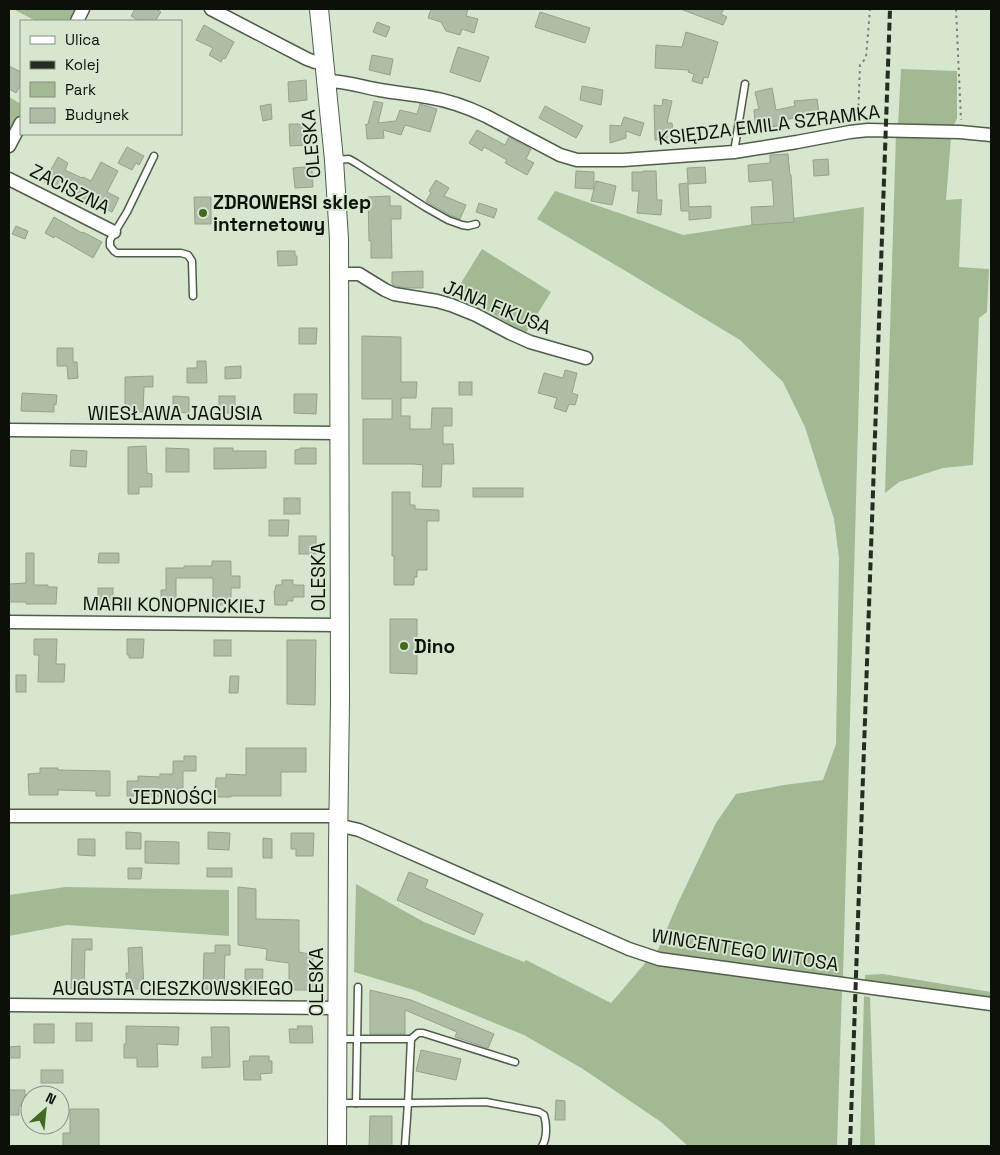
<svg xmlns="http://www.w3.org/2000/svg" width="1000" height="1155" font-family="'Space Grotesk',sans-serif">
  <rect width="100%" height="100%" fill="#d7e6ce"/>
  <g fill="#a2b994">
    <path d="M13 9H78L71 21H36Z"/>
    <path d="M901 69 957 71V118L955 123 952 126 898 125Z"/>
    <path d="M9 97 21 104V112L9 134Z"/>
    <path d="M896 134 951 138 946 200 962 199 959 267 989 269 987 312 979 318 973 465 943 468 899 482 885 493Z"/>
    <path d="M555 191 683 235 864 207 843 978 657 952 677 905 716 823 736 794 784 785 823 780 836 744 839 558 834 519 805 427 783 382 740 340 624 270 537 219Z"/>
    <path d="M482 249 551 292 525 334 456 291Z"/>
    <path d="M356 884 424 922 524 962 526 960 611 1003 647 961 671 967 842 989 837 1146H688L661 1122 583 1069 524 1035 414 990 354 972Z"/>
    <path d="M66 887 229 890V936L67 925 9 936V895Z"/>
    <path d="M883 974 991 992V998L865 981V975Z"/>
    <path d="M864 996 870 997 875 1146H860Z"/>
  </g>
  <g fill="#afbda7" stroke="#95a38d">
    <path d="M135 9H156L161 12 155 21H139L131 16Z"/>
    <path d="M431 9H468L466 16 478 19 474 33 462 29 460 35 446 31 441 22 428 18Z"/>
    <path d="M683 9H724L721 14 727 17 723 25 683 10Z"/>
    <path d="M540 12 590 28 585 43 535 27Z"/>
    <path d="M377 22 390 27 386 37 373 32Z"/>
    <path d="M204 25 234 42 225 59 223 58 221 62 209 55 213 48 196 40Z"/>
    <path d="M686 32 718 42 708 78 704 77 702 84 692 81 694 74 688 72 689 70 655 68 656 45 682 47Z"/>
    <path d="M458 47 489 57 480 82 450 72Z"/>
    <path d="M372 55 393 59 390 75 369 70Z"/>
    <path d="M9 66 21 72V84L16 93 9 89Z"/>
    <path d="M306 80 307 100 289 102 288 82Z"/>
    <path d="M582 86 603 90 601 105 580 100Z"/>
    <path d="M772 88 776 110 795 106 794 101 817 99 819 113 803 115V117L782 120V125L756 130 754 110 759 109 755 92Z"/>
    <path d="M663 99 672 101 667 123H672L673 132H667V139L655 140 654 105 662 106Z"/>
    <path d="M374 101 383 103 378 123 396 121 400 110 417 114 420 104 437 109 430 132 405 125 401 135 383 130 384 138 367 139 366 126 365 125 368 124Z"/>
    <path d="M271 104 272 119 263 121 260 106Z"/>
    <path d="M545 106 583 126 576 138 539 118Z"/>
    <path d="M624 117 644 123 640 136 626 131V138L610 143V125L621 126Z"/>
    <path d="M289 124H299L300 125H308L310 145 290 146Z"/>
    <path d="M477 130 505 145 509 137 531 149 526 159 534 163 527 175 505 163 507 160 484 147 482 151 469 143Z"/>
    <path d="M127 147 144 156 139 165 136 163 132 170 118 163Z"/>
    <path d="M788 154 790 175H791L794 222 752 225 751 207 774 206 772 180 749 182 748 165 770 163V155Z"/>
    <path d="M58 157 68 163 65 170 82 178 83 177 91 181 101 162 118 171 107 192 119 198 112 212 105 209 104 211 74 196 73 197 44 182Z"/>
    <path d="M828 159 829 175 814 176 813 160Z"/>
    <path d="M305 167V169L312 168 313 187 295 188 293 168Z"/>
    <path d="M705 167 706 183 688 184 689 207 711 206V218L689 220V211H681L679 184 688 183 687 168Z"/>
    <path d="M576 171 594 172V189L575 188Z"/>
    <path d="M643 171H656L657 200H662L661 215 637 213 639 191H632V172H643Z"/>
    <path d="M436 180 449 188 444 196 466 205 460 219 450 215 426 201 431 193 429 191Z"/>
    <path d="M596 181 616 186 612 205 591 201Z"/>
    <path d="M390 196V206H401V219H391L392 258H371V241H369L368 197Z"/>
    <path d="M194 197H211V224H195Z"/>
    <path d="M479 203 497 209 494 218 476 212Z"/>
    <path d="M54 217 82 233 83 232 102 242 93 258 55 236 54 238 45 233Z"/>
    <path d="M16 226 28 231 25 239 12 234Z"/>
    <path d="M277 251H295V256H297V265L278 266Z"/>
    <path d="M423 271V288H408L396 286 392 284V272Z"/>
    <path d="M299 328H317L316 344H299Z"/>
    <path d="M362 336 401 337V382H417L416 398H401V416H410V429H431L432 408H452V426H443V444H453L454 464H442L441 487H422L423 465 414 464H363V419H392V399H362Z"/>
    <path d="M57 348H73V362H77L78 378 68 379 67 366H57Z"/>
    <path d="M197 361H206L207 383H187V368H197Z"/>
    <path d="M241 366V378L225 379V367Z"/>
    <path d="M565 370 577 373 572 393 578 395 575 405 569 404 566 412 554 408 557 398 538 393 544 373 563 378Z"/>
    <path d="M153 376V387H144L143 412H125V377Z"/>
    <rect x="459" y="382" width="13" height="13"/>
    <path d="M22 393 57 395 56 405 54 404V412L21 411Z"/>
    <path d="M294 394H317L316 414 294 413Z"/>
    <path d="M173 396 189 397V413L173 412Z"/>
    <rect x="219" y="396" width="16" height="17"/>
    <path d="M146 446 147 473 152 474V487H139V494H128V447Z"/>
    <path d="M166 448 189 449V472H166Z"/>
    <path d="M214 448H233V451H266V468L214 469Z"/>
    <path d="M300 448H316V464H295V450L300 449Z"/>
    <path d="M71 450 87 451 86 467 70 466Z"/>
    <rect x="473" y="488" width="50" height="9"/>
    <path d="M392 492H410V505H415V509L439 510V521H427V570H417V577H414V585H394V556H392Z"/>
    <rect x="284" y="498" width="16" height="16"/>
    <path d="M269 520H289L288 536H269Z"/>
    <rect x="299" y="536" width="17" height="18"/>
    <path d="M26 553H34V585H48V587H57L56 604H26V602H9V584L26 583Z"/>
    <path d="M99 553H119V563H98Z"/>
    <path d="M212 561H231V576H240V588H231V605H213V578H176V604H161V590H166V568H184V566H212Z"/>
    <path d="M282 580H293V585H304V597H293V601H287V605H275L274 591 275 590 276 585H282Z"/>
    <rect x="98" y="588" width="15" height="16"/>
    <path d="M390 619H417V674L390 673Z"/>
    <path d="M34 639H57L56 664H65L64 682H38L39 655H34Z"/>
    <path d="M127 639H144L143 658H129V655H127Z"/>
    <rect x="214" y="640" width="17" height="16"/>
    <path d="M287 640H316L315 705 287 704Z"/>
    <rect x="16" y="675" width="10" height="17"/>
    <path d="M230 676H239L238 693H229Z"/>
    <path d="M246 748H306V772H281V796H231V797H215L216 778H226V774L246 775Z"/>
    <path d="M184 756H196V771H183V788H178V797L127 796V781H138V776L160 777V774H173V761H184Z"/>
    <path d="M40 768H58V770L110 771V796H96V791L58 790V795H29L28 774 40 773Z"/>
    <path d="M126 832 141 833V849H126Z"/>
    <path d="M208 832 230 833 229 850 208 849Z"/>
    <path d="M291 833H314L313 856H296V849H291Z"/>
    <path d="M263 838 272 839V858H263Z"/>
    <path d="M78 839H95V856L78 855Z"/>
    <path d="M145 841 179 842V864L145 863Z"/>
    <path d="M128 868H142L141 879H128Z"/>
    <rect x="207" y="868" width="25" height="9"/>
    <path d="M409 872 428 880 425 888 483 914 474 935 397 900Z"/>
    <path d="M238 887 256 889V919L299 920V952L313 955V990H289V963L266 960 267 949 238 945Z"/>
    <path d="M72 939H92V950H85L84 989H71Z"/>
    <path d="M215 945H230V955H225L224 990 203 989 204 953H215Z"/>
    <path d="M142 947 144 989H127L126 973H129L128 948Z"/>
    <path d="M245 969H263L262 990H245Z"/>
    <path d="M370 990 411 1000 494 1034 488 1048 455 1037 457 1032 405 1010V1034H370Z"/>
    <rect x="76" y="1023" width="16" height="18"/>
    <rect x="34" y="1024" width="20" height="19"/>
    <path d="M126 1026 179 1027 178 1045 157 1044 158 1067H137V1058H124V1044H126Z"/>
    <path d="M297 1026H312L313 1043H290L289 1029H298Z"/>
    <path d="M211 1027H229L230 1067 202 1068V1057H212Z"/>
    <path d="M20 1046V1058H9V1047Z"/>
    <path d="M421 1050 461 1059 456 1080 416 1071Z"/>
    <path d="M250 1056H269V1061H272V1073L260 1074 261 1080H244L243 1061H249Z"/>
    <rect x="41" y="1070" width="22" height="13"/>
    <path d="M9 1090H25V1106H19V1115H9Z"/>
    <path d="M556 1100 565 1101V1120H555Z"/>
    <path d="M70 1109H99V1146H63V1133H70Z"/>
    <path d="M370 1116H392V1146H369Z"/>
  </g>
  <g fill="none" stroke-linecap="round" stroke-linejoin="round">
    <defs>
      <g id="lane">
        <path d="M734 152 745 84"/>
        <path d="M154 156 127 212 110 240V246L114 251 117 253H181L188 255 192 261 193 296"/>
        <path d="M335 160 349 159 356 163 425 207 448 220 462 225 468 226 476 224"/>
        <path d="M338 1039H411"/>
        <path d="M515 1062 423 1033H418L411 1039 408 1103 486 1102 539 1112 544 1115C547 1124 547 1139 542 1146"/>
        <path d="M338 1103H408L405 1146"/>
        <path d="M356 1103 358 987"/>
      </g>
      <g id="street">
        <path d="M211 9 307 59 315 62H324"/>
        <path d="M77 21 83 9"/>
        <path d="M327 81C345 81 363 87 380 90 396 93 411 94 427 97 447 100 467 107 486 116L560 155 577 160H623L734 152 797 142 850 132 868 130 960 132 991 135"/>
        <path d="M9 146 21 123"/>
        <path d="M9 179 114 232"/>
        <path d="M340 274H359L385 290 394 294 437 301 451 305 476 315 510 333 530 342 586 358"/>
        <path d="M9 430 340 433"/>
        <path d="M9 622 339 625"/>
        <path d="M9 816H338"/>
        <path d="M338 826 346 827 359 830 629 949 659 959 991 1004"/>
        <path d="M9 1005 337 1008"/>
      </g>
      <path id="secondary" d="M319 9 334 160 339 239 340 702 338 848 337 1146"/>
    </defs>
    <use href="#lane" stroke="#505d49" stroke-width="9"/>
    <use href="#street" stroke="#505d49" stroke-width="15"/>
    <use href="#secondary" stroke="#505d49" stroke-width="20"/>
    <g stroke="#778170" stroke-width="2" stroke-dasharray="2.5 4" stroke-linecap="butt">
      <path d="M956 9 961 120"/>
      <path d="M858 119 860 65 866 58 870 9"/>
    </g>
    <use href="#lane" stroke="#fff" stroke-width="6"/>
    <use href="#street" stroke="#fff" stroke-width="12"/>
    <use href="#secondary" stroke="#fff" stroke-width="18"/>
    <path stroke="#252c21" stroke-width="4" stroke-dasharray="8 4" stroke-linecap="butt" d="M850 1146 890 9"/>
  </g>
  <g fill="#426823" stroke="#d7e6ce" stroke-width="2">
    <circle cx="203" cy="213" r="5"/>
    <circle cx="404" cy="646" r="5"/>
  </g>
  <g text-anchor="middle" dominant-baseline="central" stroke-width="4" stroke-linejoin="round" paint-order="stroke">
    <g font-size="19" fill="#0b1008" stroke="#d7e6ce">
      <text transform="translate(769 125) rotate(-7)">KSIĘDZA EMILA SZRAMKA</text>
      <text transform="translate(311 144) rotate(-95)">OLESKA</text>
      <text transform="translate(70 189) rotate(27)">ZACISZNA</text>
      <text transform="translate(497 307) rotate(22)">JANA FIKUSA</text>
      <text x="175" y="413">WIESŁAWA JAGUSIA</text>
      <text transform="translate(318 577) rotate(-90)">OLESKA</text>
      <text transform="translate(174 605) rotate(1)">MARII KONOPNICKIEJ</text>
      <text x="173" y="797">JEDNOŚCI</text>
      <text transform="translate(745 950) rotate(9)">WINCENTEGO WITOSA</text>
      <text transform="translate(316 982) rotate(-90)">OLESKA</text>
      <text x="173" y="988">AUGUSTA CIESZKOWSKIEGO</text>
    </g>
    <g font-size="19" font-weight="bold" fill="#0b1008" stroke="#d7e6ce" text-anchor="start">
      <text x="213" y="202">ZDROWERSI sklep<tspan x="213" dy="22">internetowy</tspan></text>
      <text x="414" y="646">Dino</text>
    </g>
  </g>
  <rect width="1000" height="1155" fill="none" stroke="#0b1008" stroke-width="20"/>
  <rect x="20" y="20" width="162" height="115" fill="#d7e6ce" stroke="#85907f"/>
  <rect x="30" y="36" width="25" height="8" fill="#ffffff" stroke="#85907f"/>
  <text x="65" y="45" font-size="15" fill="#0b1008">Ulica</text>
  <rect x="30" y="61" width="25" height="8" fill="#252c21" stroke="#85907f"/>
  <text x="65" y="70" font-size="15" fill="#0b1008">Kolej</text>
  <rect x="30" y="82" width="25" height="15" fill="#a2b994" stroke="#85907f"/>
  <text x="65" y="95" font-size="15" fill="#0b1008">Park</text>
  <rect x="30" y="108" width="25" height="15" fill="#afbda7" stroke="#85907f"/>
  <text x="65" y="120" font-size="15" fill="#0b1008">Budynek</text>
  <g transform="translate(45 1110) rotate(27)"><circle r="24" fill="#d7e6ce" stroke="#85907f"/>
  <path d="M0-4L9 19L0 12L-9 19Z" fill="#426823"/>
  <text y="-8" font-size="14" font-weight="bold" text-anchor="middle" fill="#0b1008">N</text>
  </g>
</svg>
